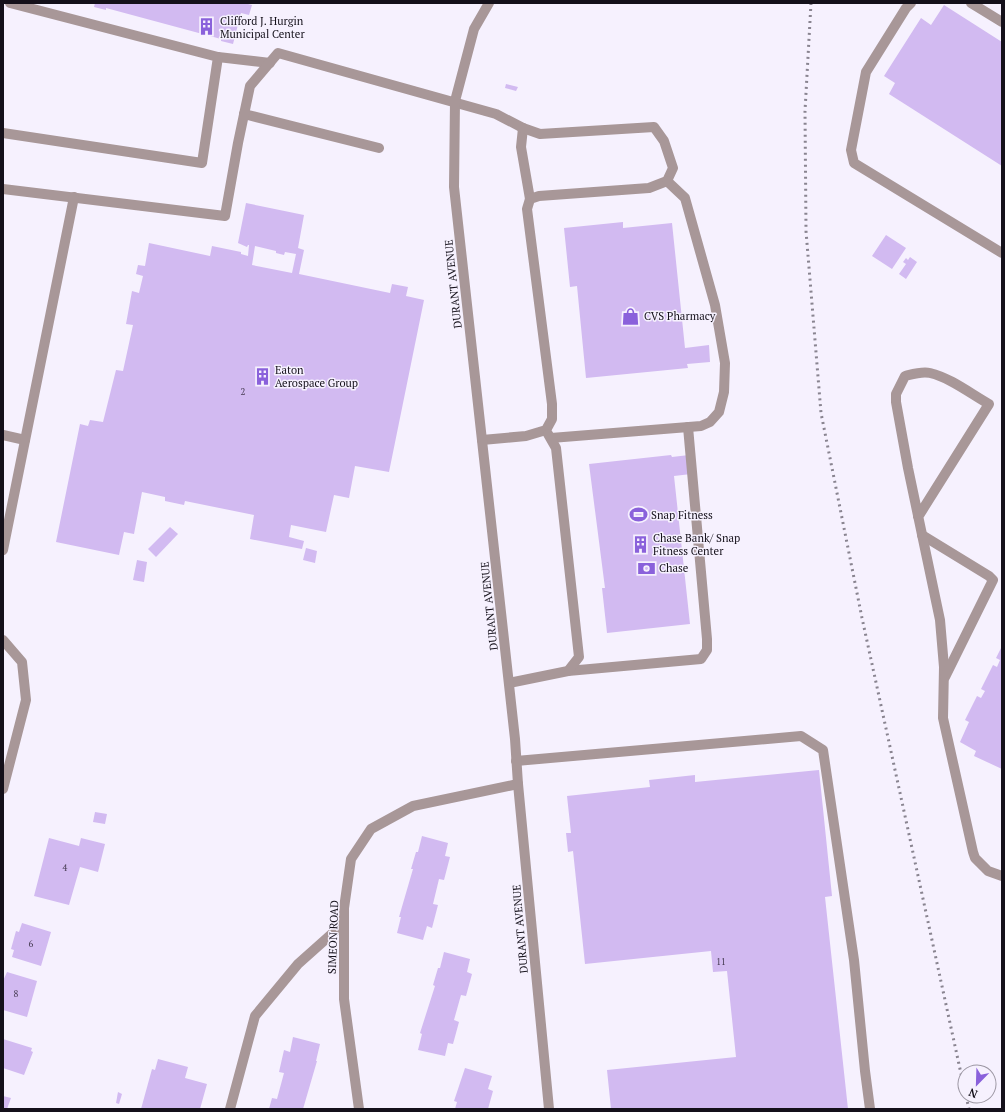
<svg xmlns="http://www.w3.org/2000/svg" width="1005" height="1112" font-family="'PT Serif',serif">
  <rect width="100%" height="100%" fill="#f6f1fe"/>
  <g fill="#d2baf1" fill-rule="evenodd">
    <path d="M95 3H244L252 5 249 15 241 13 233 44 221 41V39L106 8V10L94 7Z"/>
    <path d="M944 5 1002 42V166L889 94 895 83 884 76 921 18 931 25Z"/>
    <path d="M506 84 518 87 516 91 505 88Z"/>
    <path d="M246 203 304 215 298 248 304 250 299 274 390 293 392 284 408 287 406 296 424 300 389 472 355 466 349 498 334 495 326 532 291 525 289 537 304 541 302 549 250 539 254 515 185 501 184 505 165 501V497L142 492 134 534 124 532 119 555 56 542 80 424 88 426 90 420 103 422 116 370 123 371 133 325 126 324 132 291 139 293 143 276 136 274 138 265 145 266 149 243 210 256 212 246 241 252V254L248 256 249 245H248L247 247 238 243ZM255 246 276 251V253L284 255 285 252 296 254 292 273 252 265Z"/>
    <path d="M623 222V228L672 223 685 348 709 345 710 362 687 364 688 368 586 378 577 286 570 287 564 228Z"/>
    <path d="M886 235 906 248 892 269 872 256Z"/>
    <path d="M910 257 917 262 906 279 899 274 906 264 903 262 906 258 908 260Z"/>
    <path d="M671 455 672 457 689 455 691 474 674 476 690 624 607 633 602 588H605L589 464Z"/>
    <path d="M170 527 178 534 156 557 148 549Z"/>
    <path d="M306 548 317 551 315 563 303 560Z"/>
    <path d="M137 560 147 562 144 582 133 580Z"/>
    <path d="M1002 646V769L974 756 976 751 960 742 969 722 965 720 977 696 981 698 985 691 981 689 993 665 997 667 1000 660 996 658Z"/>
    <path d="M819 770 832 896 825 897 848 1109H611L607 1070 736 1057 727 971 713 972 711 951 585 964 573 851 568 852 566 833H571L567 796 650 787 649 780 695 775V782Z"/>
    <path d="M95 812 107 814 105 824 93 822Z"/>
    <path d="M422 836 448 843 445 856 450 857 444 880 439 879 433 904 438 905 432 928 427 926 423 940 397 933 401 917H399L413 869H411L416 852H418Z"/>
    <path d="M49 838 79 846 81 838 105 844 98 872 80 867 69 905 34 896Z"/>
    <path d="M22 923 51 932 41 966 12 957 14 950 11 949 16 931 19 932Z"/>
    <path d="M444 952 470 959 467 972 472 974 466 996 461 995 454 1020 459 1022 453 1044 448 1043 445 1056 418 1050 422 1034 420 1033 435 986 433 985 438 968H440Z"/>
    <path d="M7 972 37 981 27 1017 3 1010V981Z"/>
    <path d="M293 1037 320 1044 316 1061H317L303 1109H269L272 1098 277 1099 284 1073 279 1072 284 1050 290 1052Z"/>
    <path d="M3 1039 32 1048 31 1051 33 1052 24 1075 3 1068Z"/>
    <path d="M158 1059 188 1067 185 1078 207 1084 200 1109H141L152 1069 155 1070Z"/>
    <path d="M465 1068 492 1076 488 1089 493 1091 488 1109H455L457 1102 454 1101Z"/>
    <path d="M118 1092 122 1094 119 1104 116 1103Z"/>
    <path d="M3 1096 11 1098 7 1109H3Z"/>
  </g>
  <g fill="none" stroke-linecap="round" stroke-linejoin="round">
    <g stroke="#a89798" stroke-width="10">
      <path d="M911 3 906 8 866 72 851 150 854 163 1002 253"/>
      <path d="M971 3 1002 22"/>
      <path d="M218 57 270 63"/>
      <path d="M244 114 379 148"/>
      <path d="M523 128 521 147 530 199"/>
      <path d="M3 133 202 163 218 57 10 3"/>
      <path d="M3 189 225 216 238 143 250 86 278 53 496 114 523 128 540 134 654 127 664 141 673 168 667 181 649 188 539 196 530 199 527 209 552 404V419L546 430 526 436 482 440"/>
      <path d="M3 435 25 440"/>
      <path d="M551 438 701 426 710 422 719 412 724 392 725 363 715 305 685 198 667 181"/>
      <path d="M918 517 989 404C971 394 951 378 930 373 922 371 913 374 905 376L896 394V402L908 468 940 620 944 667 943 718 973 852 975 858 988 871 1002 876"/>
      <path d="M922 535 989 576 993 580 945 677"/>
      <path d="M3 550 74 197"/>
      <path d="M568 671 701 659 707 650V639L688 427"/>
      <path d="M509 683 568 671 579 657 556 448 548 434"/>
      <path d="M516 761 801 736 823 750 854 960 865 1071 870 1109"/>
      <path d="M230 1109 255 1016 298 964 344 923"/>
    </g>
    <g stroke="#a89798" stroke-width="10">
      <path d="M489 3 474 29 455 101 454 187 515 739 518 784 549 1109"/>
      <path d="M3 640 22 662 26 700 3 789"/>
      <path d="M359 1109 344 999V908L351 859 371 829 413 806 518 784"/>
    </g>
    <g stroke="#898490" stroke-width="3" stroke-dasharray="2 4" stroke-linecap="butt">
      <path d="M811 3 805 111 806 231 821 413 862 618 965 1092"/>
      <path d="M966 1096 969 1109"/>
    </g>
  </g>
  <defs>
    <symbol id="building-bare" viewBox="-9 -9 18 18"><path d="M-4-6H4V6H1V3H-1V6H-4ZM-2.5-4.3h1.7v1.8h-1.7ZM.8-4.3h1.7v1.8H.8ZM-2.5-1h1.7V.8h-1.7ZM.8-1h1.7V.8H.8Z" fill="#8a61db" stroke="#f6f1fe" stroke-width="2.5" paint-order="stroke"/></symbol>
    <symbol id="shop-bare" viewBox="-9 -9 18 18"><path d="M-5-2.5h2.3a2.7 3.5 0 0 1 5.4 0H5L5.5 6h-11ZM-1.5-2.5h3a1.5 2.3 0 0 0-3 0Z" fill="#8a61db" stroke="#f6f1fe" stroke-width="2.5" paint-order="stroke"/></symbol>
    <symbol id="stadium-bare" viewBox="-9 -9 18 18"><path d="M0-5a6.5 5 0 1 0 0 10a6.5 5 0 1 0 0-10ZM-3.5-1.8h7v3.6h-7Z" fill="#8a61db" stroke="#f6f1fe" stroke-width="2.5" paint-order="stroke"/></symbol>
    <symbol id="bank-bare" viewBox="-9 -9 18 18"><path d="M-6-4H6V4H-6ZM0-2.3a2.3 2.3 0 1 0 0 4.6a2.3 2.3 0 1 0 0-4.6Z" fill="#8a61db" stroke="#f6f1fe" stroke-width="2.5" paint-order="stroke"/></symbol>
  </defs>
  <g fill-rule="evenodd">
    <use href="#building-bare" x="194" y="14" width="25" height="25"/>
    <use href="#shop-bare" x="618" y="304" width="25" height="25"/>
    <use href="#building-bare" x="250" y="364" width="25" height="25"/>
    <use href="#stadium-bare" x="626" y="502" width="25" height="25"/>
    <use href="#building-bare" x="628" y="532" width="25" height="25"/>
    <use href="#bank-bare" x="634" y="556" width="25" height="25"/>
  </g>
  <g text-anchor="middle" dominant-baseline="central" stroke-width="3" stroke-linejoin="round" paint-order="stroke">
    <g font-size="9" fill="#443a50">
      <text x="243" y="392">2</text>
      <text x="65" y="868">4</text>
      <text x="31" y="944">6</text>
      <text x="721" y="962">11</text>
      <text x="16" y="994">8</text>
    </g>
    <g font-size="11" fill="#14101a" stroke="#f6f1fe" text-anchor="start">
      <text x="220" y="21">Clifford J. Hurgin<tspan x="220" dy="13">Municipal Center</tspan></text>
      <text x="644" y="316">CVS Pharmacy</text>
      <text x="275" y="370">Eaton<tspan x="275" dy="13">Aerospace Group</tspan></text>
      <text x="651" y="515">Snap Fitness</text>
      <text x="653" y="538">Chase Bank/ Snap<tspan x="653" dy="13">Fitness Center</tspan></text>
      <text x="659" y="568">Chase</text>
    </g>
    <g font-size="11" fill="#14101a" stroke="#f6f1fe">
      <text transform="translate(453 284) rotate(-96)">DURANT AVENUE</text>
      <text transform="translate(489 606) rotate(-96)">DURANT AVENUE</text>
      <text transform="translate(520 929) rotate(-95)">DURANT AVENUE</text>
      <text transform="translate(333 937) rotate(-88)">SIMEON ROAD</text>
    </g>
  </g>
  <rect width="1005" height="1112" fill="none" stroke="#14101a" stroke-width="8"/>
  <g transform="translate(977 1084) rotate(203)"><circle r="19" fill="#f6f1fe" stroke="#9c97a3"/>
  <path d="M0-3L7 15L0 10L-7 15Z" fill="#8a61db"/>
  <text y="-6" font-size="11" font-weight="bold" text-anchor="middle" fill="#14101a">N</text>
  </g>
</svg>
